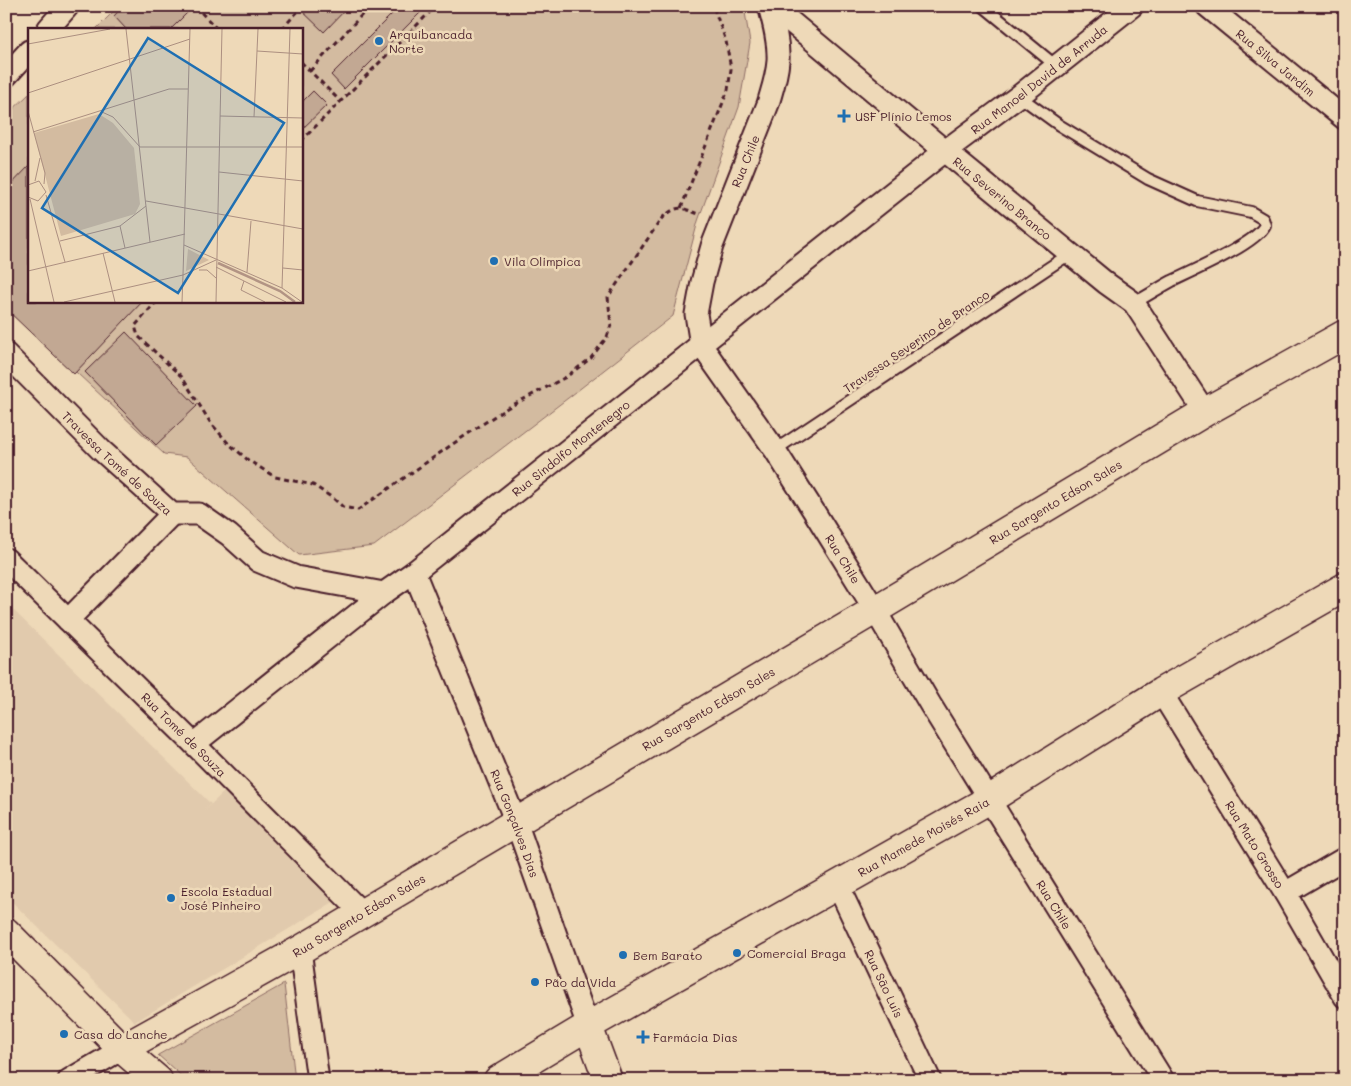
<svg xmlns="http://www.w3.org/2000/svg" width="1351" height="1086" font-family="Mali,sans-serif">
  <rect width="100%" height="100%" fill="#eed9b8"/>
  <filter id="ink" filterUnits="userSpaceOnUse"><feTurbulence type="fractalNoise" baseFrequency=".02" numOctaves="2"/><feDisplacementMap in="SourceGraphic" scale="10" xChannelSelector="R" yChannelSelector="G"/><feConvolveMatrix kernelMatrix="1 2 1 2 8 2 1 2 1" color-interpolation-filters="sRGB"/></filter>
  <g filter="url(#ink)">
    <path fill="#e1caad" d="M6 603 211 804 204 811 225 791 335 901 135 1022 6 896Z"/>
    <g fill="#d3bba0" stroke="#8e6d66">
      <path d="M119 6H744L750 43 739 107 698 221 673 316 572 395 374 546 299 555 187 457 164 454 6 307V116L29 94V301H301V29H96Z"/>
      <path d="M284 984 295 1080H186L158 1055Z"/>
    </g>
    <g fill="#c2a893" stroke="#4a1f2b">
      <path d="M123 6H194L171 29H126L114 16Z"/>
      <path d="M297 6H349L324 32Z"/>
      <path d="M400 6H427L344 89 331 75Z"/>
      <path d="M313 91 327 105 301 130V103Z"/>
      <path d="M29 166V301H143L74 374 6 309V190Z"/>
      <path d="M126 332 197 406 156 445 85 372Z"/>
    </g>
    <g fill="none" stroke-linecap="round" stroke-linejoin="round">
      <defs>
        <g id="lane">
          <path d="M983 6 1055 65"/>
          <path d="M1019 96 1059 125 1148 179 1197 201 1251 212 1263 219 1265 225C1256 244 1193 271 1172 281 1159 288 1147 296 1134 303"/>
          <path d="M775 450 1071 253"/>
        </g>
        <g id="street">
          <path id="s1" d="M769 6C774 24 779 43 778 61 777 76 772 90 768 104L712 246 702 282 696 314 701 345 775 450 813 510 875 610 930 704 1163 1080"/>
          <path id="s2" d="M772 6 945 151 1106 283 1134 303 1205 412"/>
          <path id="s3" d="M1207 6 1345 119"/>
          <path d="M48 29 68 6"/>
          <path d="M6 76 29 51"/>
          <path id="s4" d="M6 354 101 450 172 514H199L229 535 258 561 296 577 384 593"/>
          <path id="s5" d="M6 559 194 744 361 912"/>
          <path id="s6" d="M414 572 516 822 588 1026"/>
          <path d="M68 620 172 514"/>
          <path id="s7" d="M1161 692 1285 893 1345 997"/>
          <path id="s8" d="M194 744 384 593 414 572 945 151 1019 96 1132 6"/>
          <path id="s9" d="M838 886 930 1080"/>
          <path d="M1285 893 1345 858"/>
          <path d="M300 950 318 1080"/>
          <path d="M69 1080 122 1049"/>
        </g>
        <g id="secondary">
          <path d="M6 932 122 1049 158 1080"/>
          <path d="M588 1026 608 1080"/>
          <path id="s10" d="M122 1049 300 950 875 610 1205 412 1345 334"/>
          <path id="s11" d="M498 1080 588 1026 990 799 1161 692 1345 587"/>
        </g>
      </defs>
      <use href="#lane" stroke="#4a1f2b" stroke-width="14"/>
      <use href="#street" stroke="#4a1f2b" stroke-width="25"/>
      <use href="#secondary" stroke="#4a1f2b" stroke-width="31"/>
      <g stroke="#4a1f2b" stroke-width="3" stroke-dasharray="5 4" stroke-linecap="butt">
        <path d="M195 6 217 29"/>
        <path d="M282 29 300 9"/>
        <path d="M301 62 341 102"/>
        <path d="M310 71 370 6"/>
        <path d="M301 141 436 6"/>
        <path d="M681 208 728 90 731 69 726 41 713 6"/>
        <path d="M157 301 135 326 138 336 182 377 210 422 228 443 248 460 275 477 313 485 334 499 343 507 358 510 460 439 507 408 566 377 591 358 607 337 611 325 608 297 662 218C680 203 681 208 701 215"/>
      </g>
      <use href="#lane" stroke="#eed9b8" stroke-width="10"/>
      <use href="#street" stroke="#eed9b8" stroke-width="21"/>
      <use href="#secondary" stroke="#eed9b8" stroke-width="28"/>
    </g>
  </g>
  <g fill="#1f6fb2" stroke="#eed9b8" stroke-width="2">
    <circle cx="379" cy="41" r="5"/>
    <path d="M841.5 108.5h5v5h5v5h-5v5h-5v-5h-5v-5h5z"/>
    <circle cx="494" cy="261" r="5"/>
    <circle cx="171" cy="898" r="5"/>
    <circle cx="737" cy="953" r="5"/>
    <circle cx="623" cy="955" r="5"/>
    <circle cx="535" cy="982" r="5"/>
    <circle cx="64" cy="1034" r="5"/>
    <path d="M640.5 1029.5h5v5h5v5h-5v5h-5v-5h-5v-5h5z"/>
  </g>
  <g text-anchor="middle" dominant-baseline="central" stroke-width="5" stroke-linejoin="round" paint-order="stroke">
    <g font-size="12" fill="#4a1f2b" stroke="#eed9b8" text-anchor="start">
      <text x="389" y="34">Arquibancada<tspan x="389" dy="14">Norte</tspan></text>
      <text x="855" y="116">USF Plínio Lemos</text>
      <text x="504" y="261">Vila Olimpica</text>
      <text x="181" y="891">Escola Estadual<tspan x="181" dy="14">José Pinheiro</tspan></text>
      <text x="747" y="953">Comercial Braga</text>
      <text x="633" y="955">Bem Barato</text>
      <text x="545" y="982">Pão da Vida</text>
      <text x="74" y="1034">Casa do Lanche</text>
      <text x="653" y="1037">Farmácia Dias</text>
    </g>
    <g font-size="12" fill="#4a1f2b" stroke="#eed9b8">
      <text stroke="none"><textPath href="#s3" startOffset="89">Rua Silva Jardim</textPath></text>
      <text stroke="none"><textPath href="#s8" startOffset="1075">Rua Manoel David de Arruda</textPath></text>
      <text transform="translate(745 161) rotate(-68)">Rua Chile</text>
      <text stroke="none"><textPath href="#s2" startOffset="300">Rua Severino Branco</textPath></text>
      <text transform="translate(916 341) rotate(-34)">Travessa Severino de Branco</text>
      <text stroke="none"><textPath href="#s8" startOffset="479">Rua Sindolfo Montenegro</textPath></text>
      <text stroke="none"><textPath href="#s4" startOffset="156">Travessa Tomé de Souza</textPath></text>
      <text stroke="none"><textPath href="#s10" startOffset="1082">Rua Sargento Edson Sales</textPath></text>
      <text stroke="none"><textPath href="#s1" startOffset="611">Rua Chile</textPath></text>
      <text stroke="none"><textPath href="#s10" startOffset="678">Rua Sargento Edson Sales</textPath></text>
      <text stroke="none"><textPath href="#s5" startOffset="250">Rua Tomé de Souza</textPath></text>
      <text stroke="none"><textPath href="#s6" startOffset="271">Rua Gonçalves Dias</textPath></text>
      <text stroke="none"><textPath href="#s11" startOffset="490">Rua Mamede Moisés Raia</textPath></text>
      <text stroke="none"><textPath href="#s7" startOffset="179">Rua Mato Grosso</textPath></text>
      <text stroke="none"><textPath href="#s1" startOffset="1016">Rua Chile</textPath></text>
      <text stroke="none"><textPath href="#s10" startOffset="272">Rua Sargento Edson Sales</textPath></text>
      <text stroke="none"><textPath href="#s9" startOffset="108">Rua São Luís</textPath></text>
    </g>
  </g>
  <g transform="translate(28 28)">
    <rect width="275" height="275" fill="#eed9b8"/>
    <path d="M71 86 85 95 106 120 112 176 107 186 33 208 6 105ZM160 221 181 232 158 243Z" fill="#d3bba0"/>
    <path fill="none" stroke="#b29484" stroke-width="2.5" d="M190 235 252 263 267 274"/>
    <path fill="none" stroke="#ac8f80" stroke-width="1" d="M98 1 122 214M162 1 155 247 188 232M0 16 82 1M229 23 275 26M0 65 162 11M0 83 17 145 16 156M74 84 85 89 112 119H275M192 88 275 90M226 89 230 1M5 104 141 61H160M191 144 275 153M7 153 12 130M0 157 11 153 18 164 10 173 0 169M18 167 37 234M2 171 26 274M118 173 275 201M92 198 97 220M32 213 92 198 118 178M156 217 254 260 274 274M75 225 87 274M188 239 258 274M255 240 275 242M171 242H179L188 250M0 243 157 206M219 244 223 193M216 253 213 262 237 274M254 260 262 1M36 274 155 247 154 274M188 274 194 1"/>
    <path fill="#1f6fb2" fill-opacity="0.15" stroke="#1f6fb2" stroke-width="2.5" d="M120 10 256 95 150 265 14 180Z"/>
    <rect width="275" height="275" fill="none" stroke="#4a1f2b" stroke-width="2.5"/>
  </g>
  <rect width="1351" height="1086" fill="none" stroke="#eed9b8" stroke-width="25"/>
  <rect x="12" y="12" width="1326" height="1061" fill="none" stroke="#4a1f2b" stroke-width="2" filter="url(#ink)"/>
</svg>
